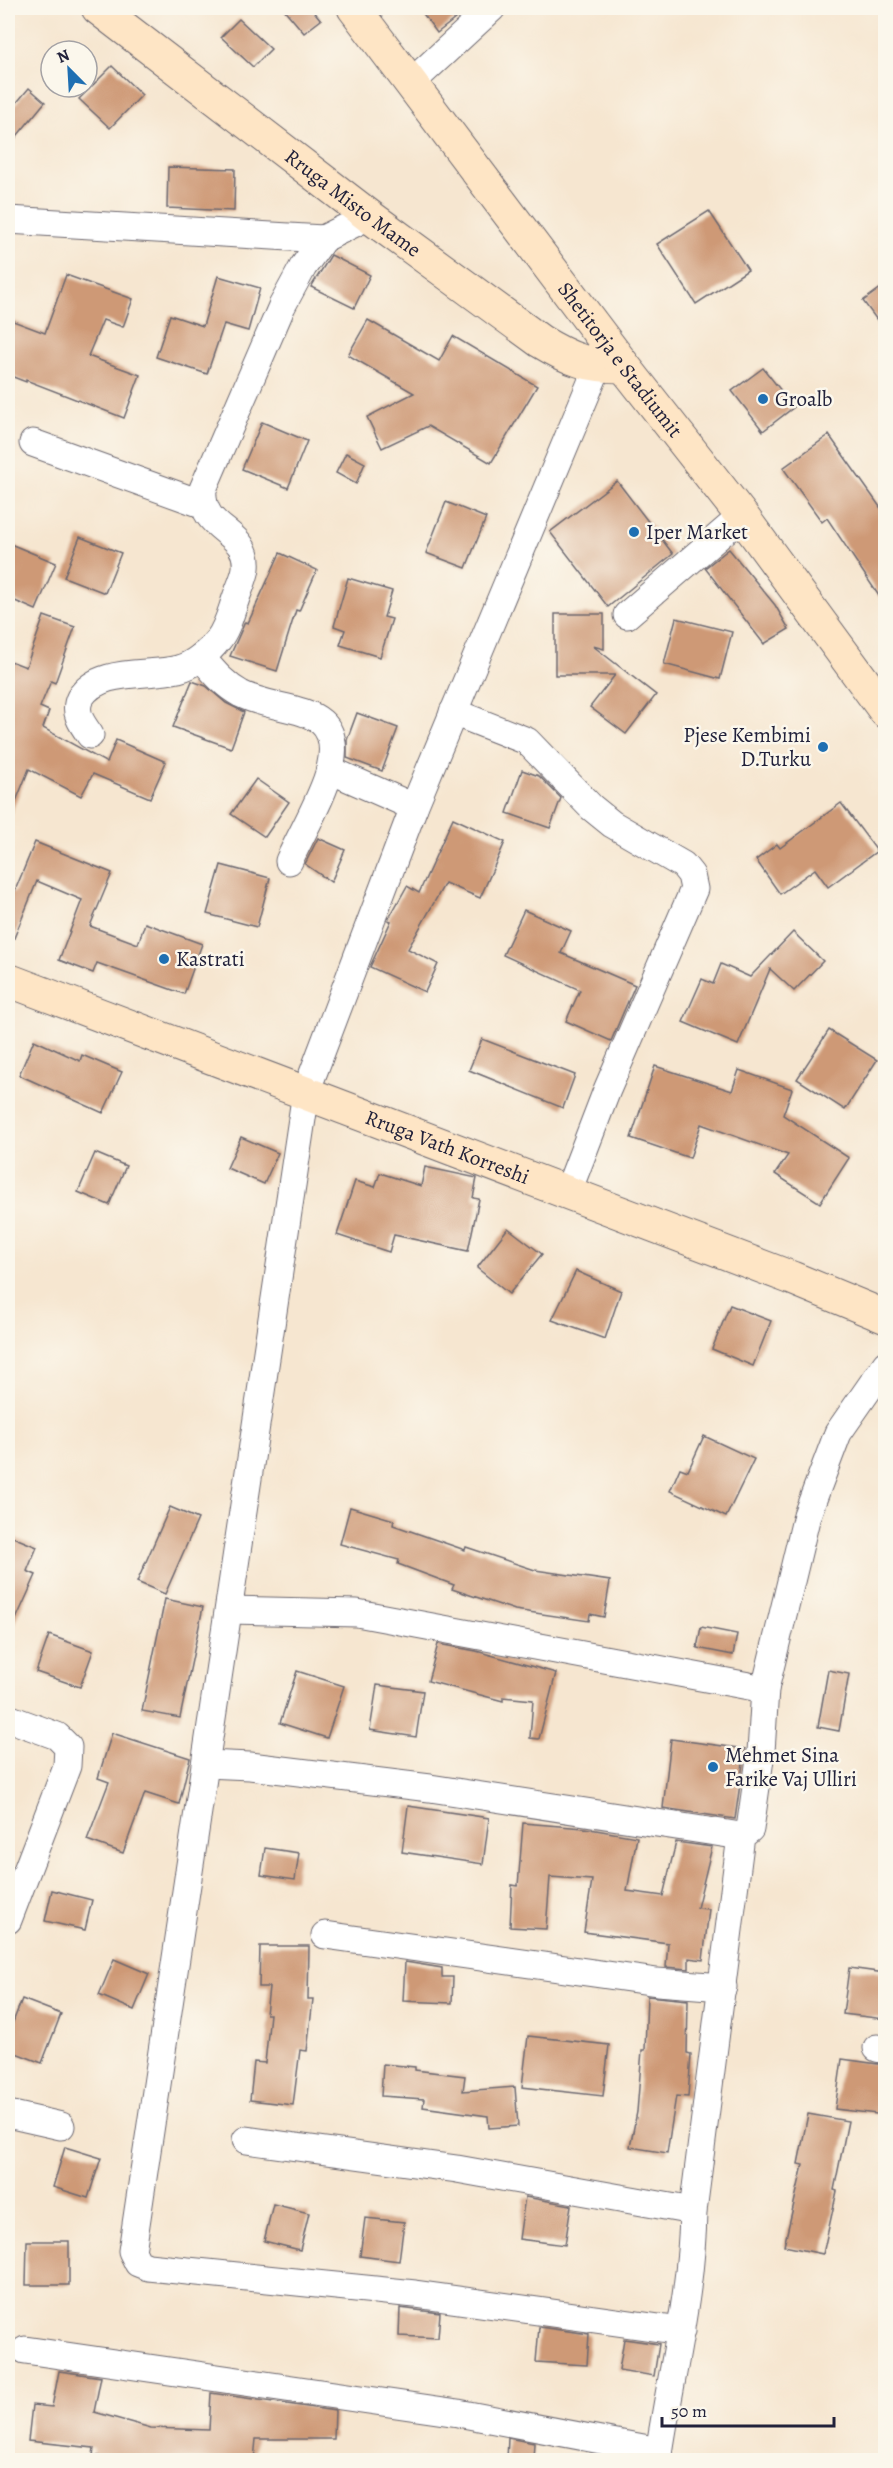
<svg xmlns="http://www.w3.org/2000/svg" width="893" height="2468" font-family="Alegreya,serif">
  <rect width="100%" height="100%" fill="#fbf7ec"/>
  <filter id="ink" filterUnits="userSpaceOnUse"><feTurbulence type="fractalNoise" baseFrequency=".0167" numOctaves="2"/><feDisplacementMap in="SourceGraphic" scale="12" xChannelSelector="R" yChannelSelector="G"/><feConvolveMatrix kernelMatrix="1 2 1 2 8 2 1 2 1" color-interpolation-filters="sRGB"/></filter>
  <filter id="wash" filterUnits="userSpaceOnUse"><feTurbulence type="fractalNoise" baseFrequency=".008" numOctaves="4" result="noise"/><feDisplacementMap in="SourceGraphic" scale="24" xChannelSelector="R" yChannelSelector="G"/><feGaussianBlur stdDeviation="1.35" result="paint"/><feColorMatrix in="noise" values="0 0 0 0 0 0 0 0 0 0 0 0 0 0 0 0 0 1.4 0 .05"/><feComposite in="paint" operator="in"/></filter>
  <g filter="url(#wash)">
    <rect width="100%" height="100%" fill="#f6e6d0"/>
    <g id="blocks">
      <g fill="#ce9976">
        <path d="M283 8H311L321 20 304 33Z"/>
        <path d="M419 8H469L437 33Z"/>
        <path d="M239 19 271 49 253 67 221 37Z"/>
        <path d="M112 66 142 95 110 128 79 99Z"/>
        <path d="M29 88 45 102 8 147V113Z"/>
        <path d="M168 167 235 169 234 211 167 208Z"/>
        <path d="M709 211 748 270 696 304 657 244Z"/>
        <path d="M331 255 370 275 354 308 311 287Z"/>
        <path d="M66 275 133 299 123 327 103 320 88 356 140 375 124 418 26 380V382L8 375V319L45 333Z"/>
        <path d="M218 276 260 288 248 331 224 324 207 374 156 357 170 315 203 326Z"/>
        <path d="M885 285V331L863 301Z"/>
        <path d="M368 320 439 361 453 336 537 386 491 463 428 426 382 448 367 417 414 393 348 355Z"/>
        <path d="M763 368 794 407 763 431 732 391Z"/>
        <path d="M262 422 307 441 288 488 242 469Z"/>
        <path d="M829 435 885 514V605L827 518 822 522 783 468Z"/>
        <path d="M346 453 365 463 356 484 336 473Z"/>
        <path d="M617 481 673 554 608 607 550 532Z"/>
        <path d="M446 502 486 518 466 568 426 553Z"/>
        <path d="M80 537 121 553 105 593 64 577Z"/>
        <path d="M8 543 56 563 36 610 8 598Z"/>
        <path d="M729 549 775 605 789 629 764 644 705 568Z"/>
        <path d="M280 553 317 570 299 611 296 610 277 671 230 656 245 622 248 623Z"/>
        <path d="M348 578 392 591 384 617 392 619 380 657 340 645 345 630 334 626Z"/>
        <path d="M555 614H604V649L593 646 656 695 626 734 590 707 615 675H555Z"/>
        <path d="M44 616 75 627 55 683 51 681 40 707 49 711 43 728 107 763 116 740 166 762 150 798 93 774 81 796 29 769 8 821V660L26 667Z"/>
        <path d="M676 618 732 632 720 679 664 664Z"/>
        <path d="M192 681 206 686 226 703 244 712 231 748 173 727Z"/>
        <path d="M357 713 398 728 382 771 347 758V740Z"/>
        <path d="M522 770 539 776 561 798 550 828 507 813Z"/>
        <path d="M256 779 289 802 265 837 231 814Z"/>
        <path d="M841 803 877 851 828 887 815 869 780 894 756 860 777 844 780 848Z"/>
        <path d="M453 818 505 842 480 898 445 883 408 949 438 964 425 992 370 967 391 921 388 920 407 886 419 893Z"/>
        <path d="M318 838 345 850 331 882 305 864Z"/>
        <path d="M35 842 112 873 90 926 138 944 145 923 202 944 184 994 97 963 93 973 59 960 82 900 37 881 8 953V890L14 893Z"/>
        <path d="M221 865 270 878 257 927 207 914Z"/>
        <path d="M524 910 571 931 561 953 635 985 611 1041 566 1021 580 990 503 955Z"/>
        <path d="M793 932 823 961 794 991 770 969 738 1045 683 1022 702 979 713 984 721 964 750 977Z"/>
        <path d="M829 1030 877 1060 845 1110 797 1079Z"/>
        <path d="M482 1039 575 1075 563 1108 469 1070Z"/>
        <path d="M34 1040 80 1061 82 1055 122 1072 103 1113 19 1075Z"/>
        <path d="M655 1066 732 1091 739 1070 792 1089 783 1115 849 1158 820 1203 775 1174 788 1155 701 1124 690 1158 631 1138Z"/>
        <path d="M241 1137 278 1153 264 1184 227 1168Z"/>
        <path d="M95 1153 126 1166 109 1205 78 1192Z"/>
        <path d="M425 1167 477 1178 473 1198 479 1199 468 1251 394 1235 389 1252 337 1235 355 1181 375 1187 380 1173 421 1186Z"/>
        <path d="M508 1228 542 1254 509 1294 477 1268Z"/>
        <path d="M576 1271 621 1291 605 1339 552 1320Z"/>
        <path d="M730 1305 771 1321 753 1366 712 1349Z"/>
        <path d="M704 1436 754 1459 726 1517 670 1491 680 1468 688 1471Z"/>
        <path d="M170 1507 198 1519 165 1594 137 1582Z"/>
        <path d="M350 1507 394 1520 393 1525 465 1550 466 1547 535 1570 610 1581 604 1617 590 1614 589 1621 515 1610 452 1589 454 1585 398 1564 399 1560 340 1544Z"/>
        <path d="M8 1535 37 1547 27 1571 36 1575 8 1637Z"/>
        <path d="M165 1599 203 1607 180 1718 142 1711Z"/>
        <path d="M701 1627 737 1634 733 1655 697 1648Z"/>
        <path d="M49 1635 93 1651 80 1687 36 1672Z"/>
        <path d="M438 1644 476 1651 556 1673 539 1739 530 1738 533 1700 503 1697V1701L428 1681Z"/>
        <path d="M828 1670 849 1674 839 1731 818 1727Z"/>
        <path d="M297 1671 344 1686 327 1738 280 1723Z"/>
        <path d="M377 1685 423 1691 416 1737 370 1730Z"/>
        <path d="M112 1733 190 1758 179 1804 145 1793 123 1853 87 1840 109 1782 98 1778Z"/>
        <path d="M671 1739 745 1749 735 1819 663 1808Z"/>
        <path d="M408 1806 489 1818 483 1864 402 1852Z"/>
        <path d="M523 1823 584 1828 637 1837 627 1891 663 1896 676 1842 712 1847 697 1908 709 1909 703 1960 689 1958V1969L666 1967 668 1943 584 1932 592 1880 550 1877 546 1929 510 1927 512 1885 518 1886Z"/>
        <path d="M265 1848 299 1853 295 1880 261 1875Z"/>
        <path d="M52 1890 92 1900 85 1930 45 1921Z"/>
        <path d="M260 1946H309L308 1999H313L307 2051 300 2050 293 2105 250 2100 254 2062 265 2063 270 2014H266L269 1987H259Z"/>
        <path d="M114 1959 149 1974 134 2010 99 1995Z"/>
        <path d="M405 1962 442 1968V1977H453L452 2003 403 2001Z"/>
        <path d="M849 1968 885 1973V2019L843 2014Z"/>
        <path d="M647 1996 688 2000 687 2053 691 2054 688 2097 676 2096 667 2153 630 2147 637 2112 642 2050H645Z"/>
        <path d="M22 1999 61 2014 42 2063 8 2050V2035Z"/>
        <path d="M528 2036 609 2045 603 2096 522 2087Z"/>
        <path d="M842 2059 885 2065V2115L835 2109Z"/>
        <path d="M383 2064 415 2067V2070L465 2076 463 2091 515 2087 518 2126 489 2128 488 2116 423 2107 424 2099 381 2096Z"/>
        <path d="M808 2114 848 2121 834 2190 837 2191 823 2254 784 2246 803 2165 798 2164Z"/>
        <path d="M65 2147 101 2158 88 2198 53 2187Z"/>
        <path d="M525 2197 571 2205 565 2245 519 2239Z"/>
        <path d="M273 2204 309 2213 300 2250 264 2241Z"/>
        <path d="M365 2218 404 2222 399 2261 360 2256Z"/>
        <path d="M27 2241H69V2285H26Z"/>
        <path d="M400 2308 440 2313 438 2338 399 2336Z"/>
        <path d="M539 2327 589 2334 587 2365 536 2362Z"/>
        <path d="M624 2339 659 2344 654 2376 619 2370Z"/>
        <path d="M59 2371 101 2377 94 2412 151 2428 209 2430 211 2393 335 2411 334 2439H256L254 2460H113L93 2455 94 2448 28 2441 32 2405 52 2407Z"/>
        <path d="M508 2438 534 2443 533 2460H507Z"/>
      </g>
    </g>
  </g>
  <g filter="url(#ink)">
    <use href="#blocks" fill-opacity="0" stroke="#6c676f" stroke-width="1.5"/>
    <g fill="none" stroke-linecap="round" stroke-linejoin="round">
      <defs>
        <g id="minor">
          <path d="M412 82 492 8"/>
          <path d="M8 220 323 239"/>
          <path d="M598 366 414 807 306 1092 132 2251 138 2263 148 2267 415 2294 681 2331"/>
          <path d="M33 443 202 504"/>
          <path d="M627 615 742 516"/>
          <path d="M201 657C213 671 224 685 241 694 283 715 346 701 330 769 324 795 300 836 289 861"/>
          <path d="M453 712 527 741 591 807 612 824 683 865 691 875 694 889 607 1090 567 1194"/>
          <path d="M90 735C82 724 73 712 80 698 99 667 147 677 178 669 192 666 209 652 218 640 227 629 231 612 236 598 239 589 245 577 246 568 250 529 199 533 203 489L282 306 303 267 323 239 369 216"/>
          <path d="M330 770 414 807"/>
          <path d="M229 1610 357 1613 765 1689"/>
          <path d="M8 1718 57 1736 68 1747 67 1766 8 1920"/>
          <path d="M206 1764 250 1766 430 1788 741 1836"/>
          <path d="M325 1935 657 1982 723 1987"/>
          <path d="M877 2048 886 2050"/>
          <path d="M8 2114 61 2126"/>
          <path d="M246 2140 457 2169 693 2211"/>
          <path d="M25 2350 458 2413 659 2451"/>
          <path d="M658 2460C670 2377 692 2295 693 2211L741 1836 750 1829 761 1752 765 1689 807 1515 838 1433 886 1364"/>
        </g>
        <g id="secondary">
          <path id="s1" d="M98 8 369 216 540 341C571 360 588 366 624 366"/>
          <path id="s2" d="M354 8 624 366 742 516 886 712"/>
          <path id="s3" d="M8 980 792 1278 886 1317"/>
        </g>
      </defs>
      <use href="#minor" stroke="#6c676f" stroke-width="29"/>
      <use href="#secondary" stroke="#6c676f" stroke-width="35"/>
      <use href="#minor" stroke="#fff" stroke-width="27"/>
      <use href="#secondary" stroke="#fee5c5" stroke-width="33"/>
    </g>
  </g>
  <g fill="#1f6fb2" stroke="#fbf7ec" stroke-width="2">
    <circle cx="763" cy="399" r="6"/>
    <circle cx="634" cy="532" r="6"/>
    <circle cx="823" cy="747" r="6"/>
    <circle cx="164" cy="959" r="6"/>
    <circle cx="713" cy="1767" r="6"/>
  </g>
  <g text-anchor="middle" dominant-baseline="central" stroke-width="5" stroke-linejoin="round" paint-order="stroke">
    <g font-size="21" fill="#22223b" stroke="#fbf7ec">
      <text stroke="none"><textPath href="#s1" startOffset="321">Rruga Misto Mame</textPath></text>
      <text stroke="none"><textPath href="#s2" startOffset="441">Shetitorja e Stadiumit</textPath></text>
      <text stroke="none"><textPath href="#s3" startOffset="470">Rruga Vath Korreshi</textPath></text>
    </g>
    <g font-size="21" fill="#22223b" stroke="#fbf7ec" text-anchor="start">
      <text x="775" y="399">Groalb</text>
      <text x="646" y="532">Iper Market</text>
      <text x="811" y="735" text-anchor="end">Pjese Kembimi<tspan x="811" dy="24">D.Turku</tspan></text>
      <text x="176" y="959">Kastrati</text>
      <text x="725" y="1755">Mehmet Sina<tspan x="725" dy="24">Farike Vaj Ulliri</tspan></text>
    </g>
  </g>
  <rect width="893" height="2468" fill="none" stroke="#fbf7ec" stroke-width="30"/>
  <g transform="translate(69 69) rotate(336)"><circle r="28" fill="#fbf7ec" stroke="#a4a2a5" stroke-width="1.5"/>
  <path d="M0-4.5L10 22L0 15L-10 22Z" fill="#1f6fb2"/>
  <text y="-9" font-size="16" font-weight="bold" text-anchor="middle" fill="#22223b">N</text>
  </g>
  <path d="M662 2417v9h172v-9" fill="none" stroke="#22223b" stroke-width="3"/>
  <text x="671" y="2417" font-size="18" fill="#22223b" stroke="#fbf7ec" stroke-width="4.5" paint-order="stroke">50 m</text>
</svg>
